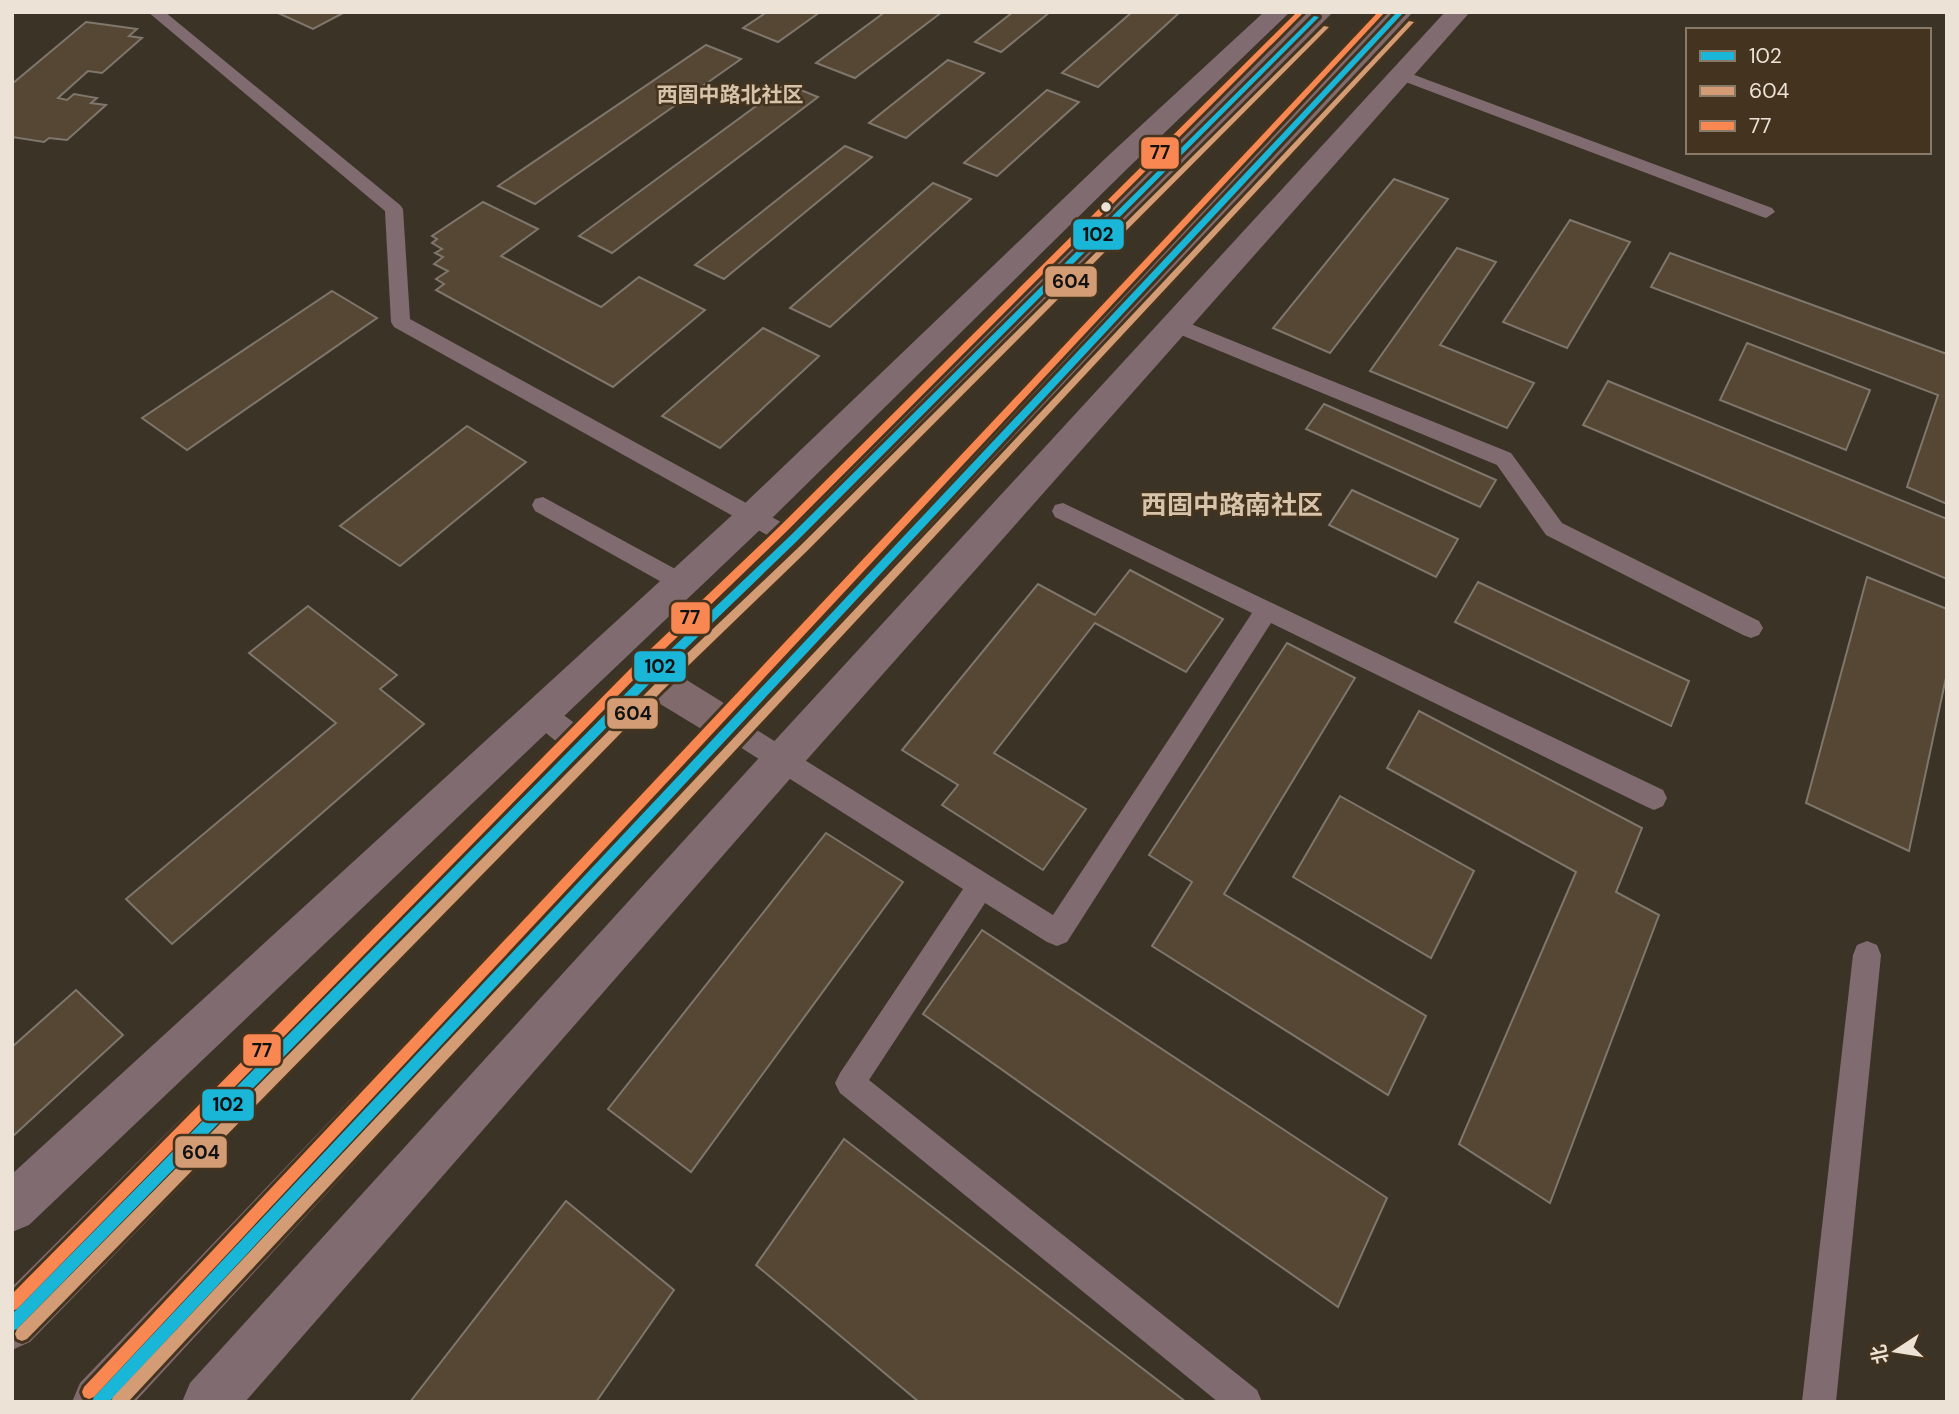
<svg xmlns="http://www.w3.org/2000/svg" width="1959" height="1414" font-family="'DM Sans','Noto Sans SC',sans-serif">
  <rect width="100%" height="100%" fill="#3c3327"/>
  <g fill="#554734" stroke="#7f766c" stroke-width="2">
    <path d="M276 12H345L313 29Z"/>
    <path d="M767 12H820L778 42 743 28Z"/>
    <path d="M885 12H942L855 78 816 63Z"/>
    <path d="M1013 12H1050L1001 52 975 42Z"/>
    <path d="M1132 12H1180L1098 87 1062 73Z"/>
    <path d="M86 22 137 29 129 36 142 38 102 73 88 71 58 98 67 100 74 94 97 98 91 103 106 105 67 140 49 138 44 142 12 137V84Z"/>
    <path d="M706 45 741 59 535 204 498 186Z"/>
    <path d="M948 60 984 73 906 138 869 123Z"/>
    <path d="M786 84 818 97 612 253 579 236Z"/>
    <path d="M1047 90 1079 102 997 176 964 163Z"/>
    <path d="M845 146 872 157 724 279 695 265Z"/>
    <path d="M1394 179 1448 199 1330 353 1273 328Z"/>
    <path d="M933 183 971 199 830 327 790 308Z"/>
    <path d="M483 202 538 229 501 256 601 307 639 277 705 310 613 387 436 290 444 284 436 279 448 271 434 264 443 257 435 253 442 249 432 243 437 239 432 236Z"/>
    <path d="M1570 220 1630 242 1567 348 1503 322Z"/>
    <path d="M1457 248 1496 262 1440 345 1534 383 1507 428 1370 371Z"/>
    <path d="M1670 253 1947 354V504L1907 487 1938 395 1651 287Z"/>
    <path d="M332 291 377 318 187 450 142 418Z"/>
    <path d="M763 328 819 356 720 448 662 416Z"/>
    <path d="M1747 343 1870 390 1846 450 1720 400Z"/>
    <path d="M1608 381 1947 519V579L1583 425Z"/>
    <path d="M1324 404 1496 480 1480 507 1306 429Z"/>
    <path d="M467 426 526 462 400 566 340 526Z"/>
    <path d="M1352 490 1458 539 1436 577 1329 525Z"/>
    <path d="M1130 570 1223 619 1186 672 1095 623 994 753 1086 809 1043 870 942 805 958 785 902 750 1038 584 1095 615Z"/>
    <path d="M1867 577 1947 609V673L1909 851 1806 803Z"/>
    <path d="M1478 582 1689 681 1671 726 1455 622Z"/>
    <path d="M308 606 397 675 380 689 424 724 172 944 126 899 336 723 249 653Z"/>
    <path d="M1287 643 1355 678 1224 894 1426 1016 1388 1095 1152 946 1192 882 1149 855Z"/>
    <path d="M1419 711 1642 828 1616 892 1659 915 1550 1203 1459 1144 1576 872 1387 768Z"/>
    <path d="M1340 796 1474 871 1431 958 1293 877Z"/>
    <path d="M826 833 903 882 691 1172 608 1109Z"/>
    <path d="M982 930 1387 1198 1338 1307 923 1014Z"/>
    <path d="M76 990 123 1035 12 1137V1047Z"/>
    <path d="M844 1139 1186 1402H919L756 1265Z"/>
    <path d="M566 1201 674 1290 596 1402H410Z"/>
  </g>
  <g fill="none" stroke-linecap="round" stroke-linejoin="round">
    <g fill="#806c70" fill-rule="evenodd">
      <path d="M148 12H165L400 205 403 209 410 319 801 533 804 539 801 545 793 548 785 545 394 327 391 322 385 211Z"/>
      <path d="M1401 70 1772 208 1775 212 1766 218 1760 216 1395 78 1393 75 1395 72Z"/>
      <path d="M1176 318 1511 453 1562 523 1759 621 1763 628 1759 635 1751 638 1743 635 1546 535 1497 465 1169 330 1166 325 1169 320Z"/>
      <path d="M543 497 690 577 693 583 690 589 682 592 674 589 535 511 532 505 535 499Z"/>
      <path d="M1063 503 1663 790 1667 798 1663 806 1654 810 1645 806 1271 623 1067 942 1057 946 1047 942 985 903 869 1080 1257 1390 1262 1402H1218L840 1093 835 1083 840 1073 963 889 721 735 718 727 721 719 730 716 739 719 1053 915 1252 613 1055 517 1052 511 1055 505Z"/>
      <path d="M541 703C558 710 587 729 595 745L591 753C571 760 548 733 532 721L529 714 532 707Z"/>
      <path d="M1867 941 1877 945 1881 955 1836 1402H1802L1853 955 1857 945Z"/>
    </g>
    <g fill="#806c70" fill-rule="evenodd">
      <path d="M1264 12H1290L1129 167 765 525 29 1225 12 1232V1174L741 507 1109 155Z"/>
      <path d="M1445 12H1470L796 772 245 1402H182L190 1383 768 748Z"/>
    </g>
    <path fill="#806a6c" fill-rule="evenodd" d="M1307 12H1333L805 549 677 674 727 705 1388 12H1413L135 1402H72L80 1383 703 730 652 699 30 1342 12 1350V1287L636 666 781 529Z"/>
    <defs>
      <g id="bus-1">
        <path d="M1397 12H1404L109 1402H92L94 1397Z"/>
        <path d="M1314 16 1319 17 796 542 653 680 17 1329 12 1331V1314L645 674 790 536Z"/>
      </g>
      <g id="bus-2">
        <path d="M1409 21 1414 22 128 1402H111L113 1397Z"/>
        <path d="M1324 26 1329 27 806 552 663 690 27 1339 22 1341 17 1339 15 1334 17 1329 655 684 800 546Z"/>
      </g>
      <g id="bus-3">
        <path d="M1297 12H1304L786 532 643 670 17 1309 12 1311V1294L635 664 780 526Z"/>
        <path d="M1378 12H1385L94 1397 89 1399 84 1397 82 1392 84 1387Z"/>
      </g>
    </defs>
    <use href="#bus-1" stroke="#44341f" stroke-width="6"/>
    <use href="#bus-2" stroke="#44341f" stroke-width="6"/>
    <use href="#bus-3" stroke="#44341f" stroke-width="6"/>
    <use href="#bus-1" fill="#1ab6d8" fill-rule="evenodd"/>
    <use href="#bus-2" fill="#d39c74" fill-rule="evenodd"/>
    <use href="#bus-3" fill="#f88751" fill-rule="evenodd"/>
  </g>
  <circle fill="#ede2d6" stroke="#44341f" stroke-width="2.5" cx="1106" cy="207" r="6"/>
  <g text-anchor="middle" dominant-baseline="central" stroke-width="5" stroke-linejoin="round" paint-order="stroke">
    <g font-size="21" font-weight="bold" fill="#d7c2aa" stroke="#44341f">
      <text x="730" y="95">西固中路北社区</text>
    </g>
    <g font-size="26" font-weight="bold" fill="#d7c2aa" stroke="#44341f">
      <text x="1232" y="505">西固中路南社区</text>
    </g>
  </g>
  <g stroke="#44341f" stroke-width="2.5">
    <rect x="1140" y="136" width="40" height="34" rx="7" fill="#f88751"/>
    <rect x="1072" y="218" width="53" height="33" rx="7" fill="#1ab6d8"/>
    <rect x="1044" y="265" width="54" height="33" rx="7" fill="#d39c74"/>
    <rect x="670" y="601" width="41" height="34" rx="7" fill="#f88751"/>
    <rect x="633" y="650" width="54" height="33" rx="7" fill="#1ab6d8"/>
    <rect x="606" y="697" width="53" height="33" rx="7" fill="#d39c74"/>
    <rect x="242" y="1033" width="40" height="34" rx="7" fill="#f88751"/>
    <rect x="201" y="1088" width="54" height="34" rx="7" fill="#1ab6d8"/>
    <rect x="174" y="1135" width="54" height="34" rx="7" fill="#d39c74"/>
  </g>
  <g font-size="19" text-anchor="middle" font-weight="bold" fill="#111">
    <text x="1160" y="159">77</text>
    <text x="1098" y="241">102</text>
    <text x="1071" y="288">604</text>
    <text x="690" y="624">77</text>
    <text x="660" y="673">102</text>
    <text x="633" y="720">604</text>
    <text x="262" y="1057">77</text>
    <text x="228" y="1111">102</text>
    <text x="201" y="1159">604</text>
  </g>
  <rect width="1959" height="1414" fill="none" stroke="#ede2d6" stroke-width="28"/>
  <rect x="1686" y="28" width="245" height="126" fill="#44341f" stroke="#887a68" stroke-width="2"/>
  <rect x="1700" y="51" width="35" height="10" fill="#1ab6d8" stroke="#887a68" stroke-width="2"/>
  <text x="1749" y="63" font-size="21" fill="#ede2d6">102</text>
  <rect x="1700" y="86" width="35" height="10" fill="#d39c74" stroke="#887a68" stroke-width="2"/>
  <text x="1749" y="98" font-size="21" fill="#ede2d6">604</text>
  <rect x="1700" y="121" width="35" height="10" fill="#f88751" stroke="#887a68" stroke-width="2"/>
  <text x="1749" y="133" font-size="21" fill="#ede2d6">77</text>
  <g transform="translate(1896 1351) rotate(258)" stroke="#44341f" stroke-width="5" paint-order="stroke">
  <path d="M0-5L12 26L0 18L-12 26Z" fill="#ede2d6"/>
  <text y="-10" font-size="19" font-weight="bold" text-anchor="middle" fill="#ede2d6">北</text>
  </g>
</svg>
